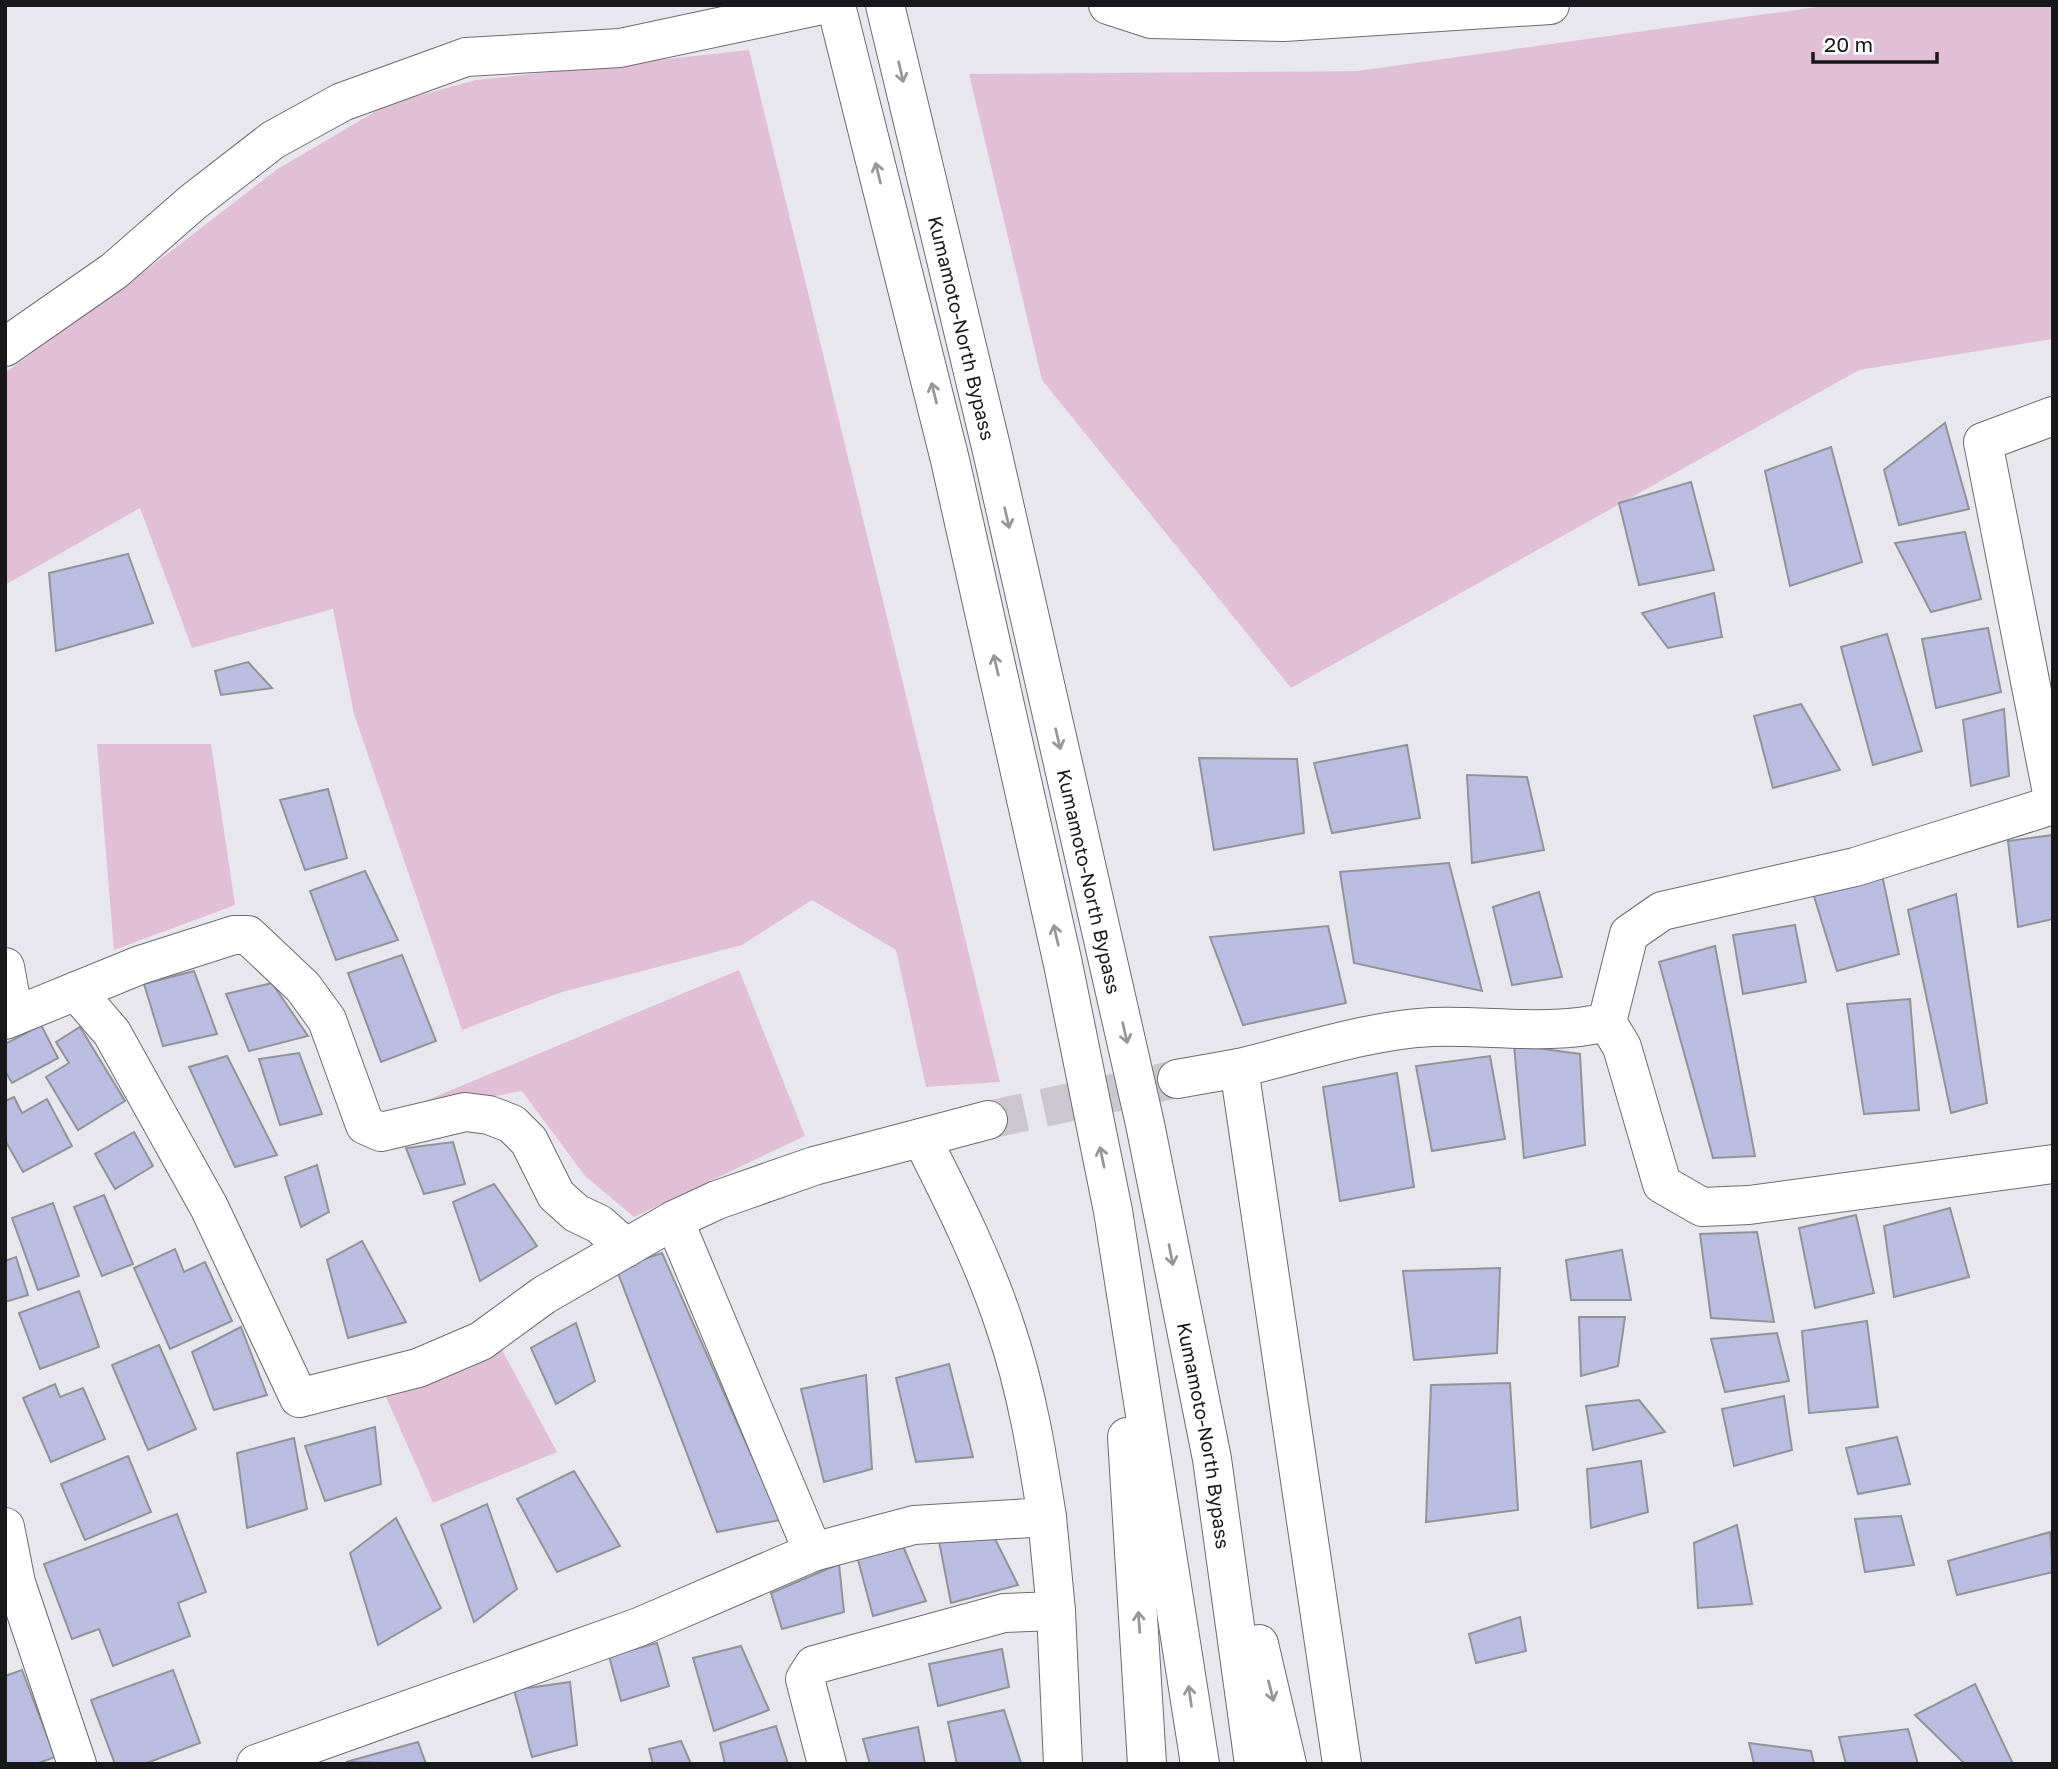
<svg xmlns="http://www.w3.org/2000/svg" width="2058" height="1769" font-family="'Golos Text',sans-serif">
  <rect width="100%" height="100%" fill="#e9e7ee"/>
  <g fill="#e1c0d6">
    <path d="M1831 5H2053V339L1859 370 1291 688 1042 380 969 74 1357 71Z"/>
    <path d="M749 50 1000 1082 926 1087 896 950 812 900 742 945 562 992 462 1030 354 714 333 609 192 648 140 508 5 585V373L170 252 276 170 388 104 476 80Z"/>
    <path d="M97 744H211L235 905 114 950Z"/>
    <path d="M739 970 805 1136 634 1217 585 1176 522 1091 394 1114Z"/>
    <path d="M501 1348 557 1452 433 1503 386 1397Z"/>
  </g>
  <g fill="#babde0" stroke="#929399" stroke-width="2">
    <path d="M1945 423 1969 509 1899 525 1884 470Z"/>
    <path d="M1831 447 1862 562 1790 586 1765 471Z"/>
    <path d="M1691 482 1714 570 1639 585 1619 503Z"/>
    <path d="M1965 532 1981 599 1931 612 1895 543Z"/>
    <path d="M128 554 153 623 56 651 49 573Z"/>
    <path d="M1714 593 1722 637 1668 648 1642 613Z"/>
    <path d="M1988 628 2001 692 1936 708 1922 639Z"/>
    <path d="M1887 634 1922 751 1873 765 1841 647Z"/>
    <path d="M248 662 272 688 221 695 215 671Z"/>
    <path d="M1801 704 1840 770 1773 788 1754 716Z"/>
    <path d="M2004 709 2009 776 1971 786 1963 720Z"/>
    <path d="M1407 745 1420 818 1332 833 1314 763Z"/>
    <path d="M1199 758 1297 759 1304 833 1214 850Z"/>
    <path d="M1467 775 1527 777 1544 850 1472 863Z"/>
    <path d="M328 789 347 858 305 870 280 800Z"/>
    <path d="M2053 835V919L2018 927 2008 841Z"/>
    <path d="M1449 863 1482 991 1354 963 1340 872Z"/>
    <path d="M365 871 398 940 336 960 310 891Z"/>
    <path d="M1882 875 1899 954 1837 971 1813 893Z"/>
    <path d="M1539 892 1562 977 1512 985 1493 907Z"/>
    <path d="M1956 894 1987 1103 1951 1113 1908 910Z"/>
    <path d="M1795 925 1806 982 1743 994 1733 935Z"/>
    <path d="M1328 926 1346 1003 1243 1025 1210 937Z"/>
    <path d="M1715 946 1755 1156 1713 1158 1659 962Z"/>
    <path d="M402 955 436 1041 381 1062 348 973Z"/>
    <path d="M194 971 217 1034 163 1046 144 984Z"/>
    <path d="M272 983 308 1036 249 1051 226 994Z"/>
    <path d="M1910 999 1919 1110 1864 1114 1847 1004Z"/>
    <path d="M41 1025 58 1058 12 1083 5 1071V1044Z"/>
    <path d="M80 1027 125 1101 78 1130 46 1077 69 1063 56 1042Z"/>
    <path d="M1514 1045 1580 1054 1585 1145 1524 1158Z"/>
    <path d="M299 1053 322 1114 280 1125 259 1059Z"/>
    <path d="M227 1056 277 1155 235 1167 189 1067Z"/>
    <path d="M1490 1056 1505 1139 1432 1151 1416 1066Z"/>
    <path d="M1397 1073 1414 1187 1340 1201 1323 1087Z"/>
    <path d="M14 1097 22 1113 47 1099 72 1146 23 1172 5 1140V1101Z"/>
    <path d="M134 1132 153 1166 115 1189 95 1154Z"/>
    <path d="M453 1142 465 1184 424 1194 406 1148Z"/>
    <path d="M317 1165 329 1212 301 1227 285 1177Z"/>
    <path d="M494 1184 537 1246 480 1281 453 1202Z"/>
    <path d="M104 1195 133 1264 102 1276 74 1207Z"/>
    <path d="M53 1203 79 1276 38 1290 12 1218Z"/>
    <path d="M1950 1208 1969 1277 1894 1297 1884 1226Z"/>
    <path d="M1856 1215 1874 1293 1815 1308 1799 1228Z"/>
    <path d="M1757 1232 1774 1322 1711 1318 1700 1234Z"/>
    <path d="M362 1241 406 1322 348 1338 327 1260Z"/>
    <path d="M175 1249 184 1272 205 1262 232 1321 170 1349 134 1268Z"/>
    <path d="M1622 1250 1631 1300H1571L1566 1260Z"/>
    <path d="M662 1253 780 1520 717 1532 616 1268Z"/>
    <path d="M16 1257 28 1295 5 1302V1261Z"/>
    <path d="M1500 1268 1497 1353 1414 1360 1403 1271Z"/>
    <path d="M79 1291 99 1347 40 1369 19 1313Z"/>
    <path d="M1579 1317H1625L1618 1366 1581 1376Z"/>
    <path d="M1867 1321 1878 1407 1809 1413 1802 1331Z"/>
    <path d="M576 1323 595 1381 556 1404 531 1348Z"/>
    <path d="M241 1327 267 1395 214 1410 192 1352Z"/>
    <path d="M1777 1333 1789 1381 1725 1392 1711 1339Z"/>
    <path d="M159 1345 196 1429 148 1450 112 1365Z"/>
    <path d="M949 1364 973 1457 916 1462 896 1378Z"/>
    <path d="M866 1375 872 1469 824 1482 801 1389Z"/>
    <path d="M1510 1383 1518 1510 1426 1522 1431 1385Z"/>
    <path d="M55 1384 60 1397 83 1388 105 1439 51 1462 23 1398Z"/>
    <path d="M1784 1396 1792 1450 1734 1466 1722 1409Z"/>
    <path d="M1639 1400 1665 1432 1593 1450 1586 1406Z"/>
    <path d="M375 1427 381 1484 325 1501 305 1446Z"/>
    <path d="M1897 1437 1910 1484 1858 1494 1846 1448Z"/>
    <path d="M294 1438 307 1509 247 1528 237 1453Z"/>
    <path d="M128 1456 151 1512 85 1540 61 1484Z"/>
    <path d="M1641 1461 1648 1512 1591 1528 1587 1469Z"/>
    <path d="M574 1471 620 1546 557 1572 517 1499Z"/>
    <path d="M487 1504 517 1589 474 1622 441 1525Z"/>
    <path d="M177 1514 206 1592 178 1603 190 1636 113 1666 99 1629 72 1639 44 1564Z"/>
    <path d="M1901 1516 1914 1565 1865 1572 1855 1519Z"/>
    <path d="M396 1518 441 1608 378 1645 350 1553Z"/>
    <path d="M1737 1525 1752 1604 1698 1608 1694 1543Z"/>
    <path d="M2050 1532 2053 1572 1957 1595 1948 1561Z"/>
    <path d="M938 1536 994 1537 1018 1585 951 1603Z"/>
    <path d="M903 1546 926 1601 873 1616 857 1556Z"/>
    <path d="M839 1564 844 1612 782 1629 771 1593Z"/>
    <path d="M1520 1617 1526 1651 1476 1663 1469 1634Z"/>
    <path d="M657 1643 669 1686 621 1701 609 1656Z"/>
    <path d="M741 1646 769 1710 714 1731 693 1658Z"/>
    <path d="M1002 1649 1009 1687 938 1706 929 1664Z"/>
    <path d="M22 1670 55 1757 36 1764H5V1676Z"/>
    <path d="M173 1670 200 1743 144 1764H115L91 1700Z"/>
    <path d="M570 1682 577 1745 532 1757 514 1690Z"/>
    <path d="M1975 1684 2013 1764H1965L1915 1715Z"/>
    <path d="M1004 1710 1021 1763 957 1764 948 1722Z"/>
    <path d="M776 1726 788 1764H725L720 1743Z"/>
    <path d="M918 1727 925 1764H870L863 1739Z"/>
    <path d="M1908 1729 1918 1764H1846L1839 1737Z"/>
    <path d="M681 1741 691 1764H653L649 1749Z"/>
    <path d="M418 1742 426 1764 346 1762Z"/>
    <path d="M1749 1743 1811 1751 1814 1764H1754Z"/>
  </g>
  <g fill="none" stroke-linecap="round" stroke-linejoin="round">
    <path stroke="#cac8ce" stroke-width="38" stroke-dasharray="38 19" stroke-linecap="butt" d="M988 1120 1177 1079"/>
    <defs>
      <g id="minor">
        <path d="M1108 5 1151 19 1284 22 1550 5"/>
        <path d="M5 347 114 271 193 202 273 140 342 102 466 57 620 48 822 5"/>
        <path d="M2053 416 1983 442 2053 798"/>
        <path d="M2053 805 1855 867 1662 911 1629 934 1607 1022 1622 1047 1662 1184 1702 1207 1749 1205 2053 1164"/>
        <path d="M5 967 14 1016"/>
        <path d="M76 991 112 1033 209 1207 299 1398 418 1368 481 1341 544 1295 674 1220 717 1200 814 1166 988 1120"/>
        <path d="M5 1020 140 965 234 935H248L303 987 327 1020 365 1125 381 1132 465 1112 489 1115 512 1124 529 1141 556 1195 576 1213 599 1224 626 1248"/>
        <path d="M1239 1068C1302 1053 1368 1030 1432 1027 1491 1025 1550 1036 1607 1022"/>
        <path d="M1177 1079 1239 1068 1342 1764"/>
        <path d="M674 1220 813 1552"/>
        <path d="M1047 1517 1056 1611 1063 1764"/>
        <path d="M5 1527 16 1583 77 1764"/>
        <path d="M256 1764 639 1627 813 1552 914 1525 1047 1517C1037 1454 1027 1391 1006 1329 985 1264 953 1200 922 1139"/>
        <path d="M827 1764 805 1679 814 1665 1004 1613 1056 1611"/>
      </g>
      <g id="trunk">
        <path d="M836 5 950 460 1063 964 1113 1211 1200 1764"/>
        <path id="s1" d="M885 5 992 451 1145 1124 1212 1459 1254 1764"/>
        <path d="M1127 1437 1147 1764"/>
        <path d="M1259 1644 1287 1764"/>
      </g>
    </defs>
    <use href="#minor" stroke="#6d6b71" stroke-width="40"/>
    <use href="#trunk" stroke="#6d6b71" stroke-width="40"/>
    <use href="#minor" stroke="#fff" stroke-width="38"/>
    <use href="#trunk" stroke="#fff" stroke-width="38"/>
  </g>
  <defs><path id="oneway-shaft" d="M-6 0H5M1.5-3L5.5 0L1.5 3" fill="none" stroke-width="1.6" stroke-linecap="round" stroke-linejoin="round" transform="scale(1.75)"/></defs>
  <g stroke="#979798">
    <use href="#oneway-shaft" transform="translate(901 72) rotate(77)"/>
    <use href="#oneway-shaft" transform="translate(878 173) rotate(-104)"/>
    <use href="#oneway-shaft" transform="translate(934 393) rotate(-104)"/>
    <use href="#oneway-shaft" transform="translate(1007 518) rotate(77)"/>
    <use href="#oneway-shaft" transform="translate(996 665) rotate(-103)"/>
    <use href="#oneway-shaft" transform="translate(1058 739) rotate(77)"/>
    <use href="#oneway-shaft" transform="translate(1056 935) rotate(-103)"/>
    <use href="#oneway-shaft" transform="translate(1125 1033) rotate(77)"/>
    <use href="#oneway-shaft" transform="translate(1102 1157) rotate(-102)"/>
    <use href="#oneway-shaft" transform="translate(1171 1255) rotate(79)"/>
    <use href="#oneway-shaft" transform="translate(1139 1622) rotate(-94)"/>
    <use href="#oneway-shaft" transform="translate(1271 1691) rotate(76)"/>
    <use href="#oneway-shaft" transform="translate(1190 1696) rotate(-98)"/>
  </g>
  <g text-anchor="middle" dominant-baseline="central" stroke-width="6" stroke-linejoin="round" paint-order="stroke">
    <g font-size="19" fill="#181719" stroke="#fff">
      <text stroke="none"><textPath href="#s1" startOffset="332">Kumamoto-North Bypass</textPath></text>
      <text stroke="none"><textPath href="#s1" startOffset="900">Kumamoto-North Bypass</textPath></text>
      <text stroke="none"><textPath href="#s1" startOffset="1466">Kumamoto-North Bypass</textPath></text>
    </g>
  </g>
  <rect width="2058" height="1769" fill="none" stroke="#181719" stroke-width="14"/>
  <path d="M1813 52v10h124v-10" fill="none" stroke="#181719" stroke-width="3.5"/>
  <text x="1824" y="52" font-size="21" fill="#181719" stroke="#ffffff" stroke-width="5" paint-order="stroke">20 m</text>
</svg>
